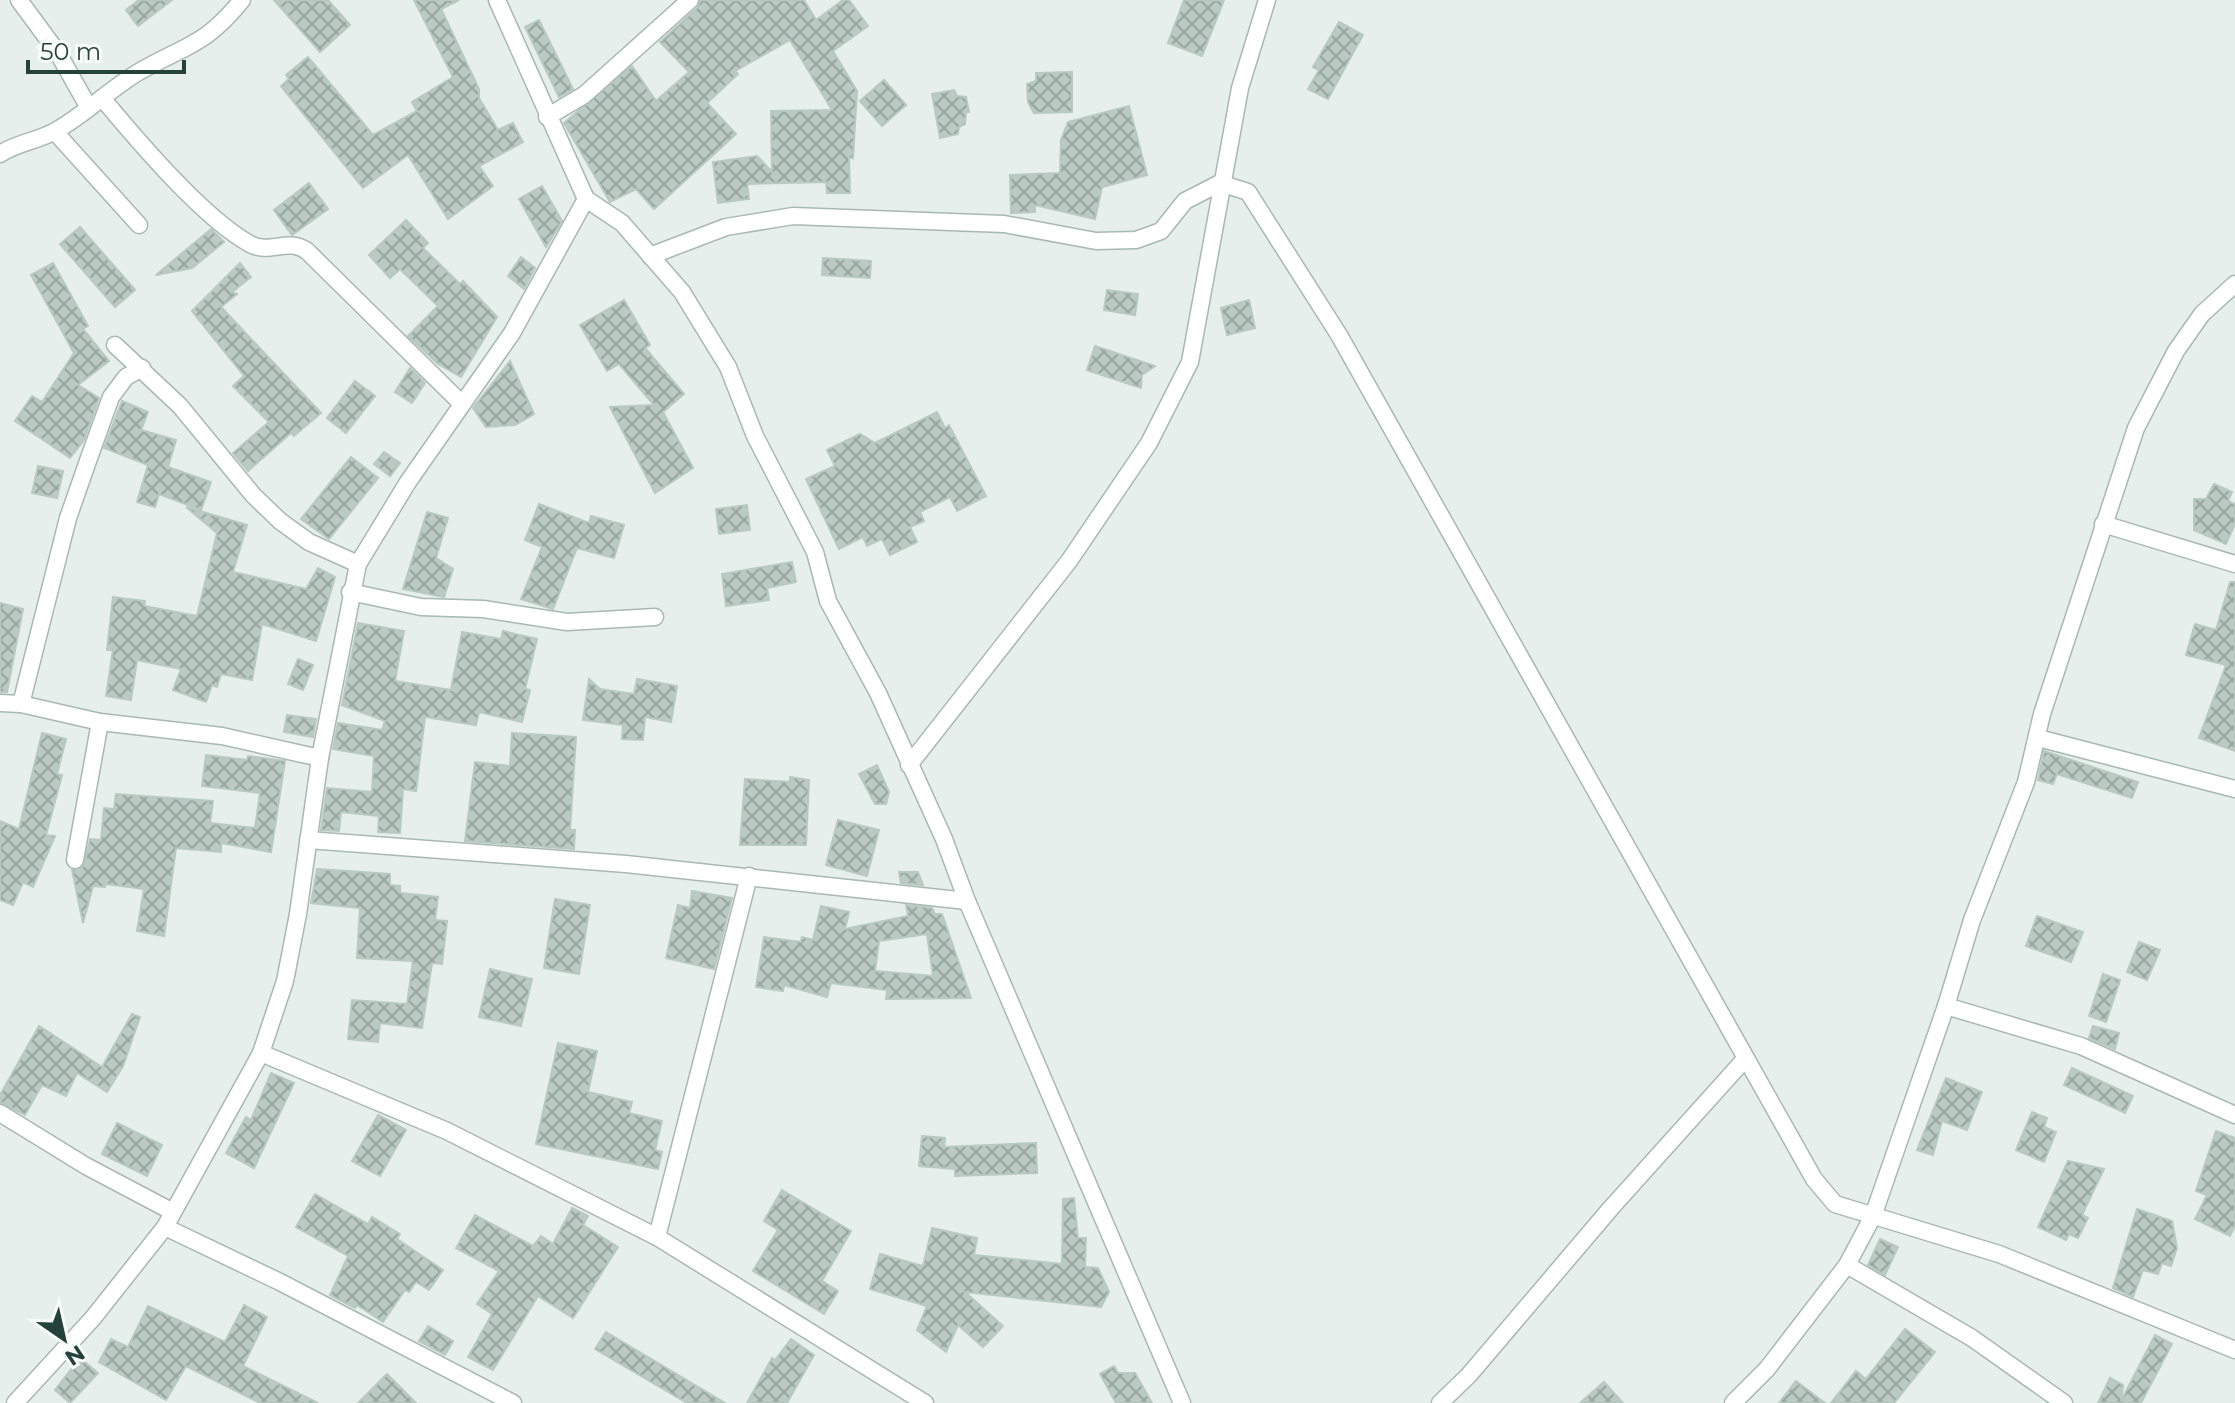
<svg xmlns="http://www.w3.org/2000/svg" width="2235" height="1403" font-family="Montserrat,sans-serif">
  <defs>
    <pattern id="building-cross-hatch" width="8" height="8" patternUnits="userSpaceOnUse" patternTransform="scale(2)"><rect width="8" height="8" fill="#bbcac4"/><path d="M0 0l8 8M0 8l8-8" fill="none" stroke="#98a6a0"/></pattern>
  </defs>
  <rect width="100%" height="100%" fill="#e6efeb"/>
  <g fill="url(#building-cross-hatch)" stroke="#b8c9c2" stroke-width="2" fill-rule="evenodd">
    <path d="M139 0H172L138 26 126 10Z"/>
    <path d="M274 0H328L350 25 320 52Z"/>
    <path d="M414 0H459L441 9 479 89V98L498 130 513 123 523 142 479 166 493 186 448 219 408 155 363 188 281 86 289 79 286 75 308 57 373 135 417 111 412 102 453 77Z"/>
    <path d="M701 0H804L816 20 843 0H849L868 26 833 51 857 91 853 158H849L850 193H827L826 182 747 184 749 199 718 203 713 162 757 156 772 172 771 111 832 110 790 40 735 71 738 74 707 103 736 134 654 209 636 189 610 202 564 123 632 66 656 101 689 72 660 42 697 8Z"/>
    <path d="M1184 0H1224L1202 56 1168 43Z"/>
    <path d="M539 20 573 89 559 97 525 27Z"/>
    <path d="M1339 22 1363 35 1328 99 1308 89 1319 70 1313 67Z"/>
    <path d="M1072 72V112L1034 113 1028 102 1027 84 1036 81V73Z"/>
    <path d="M884 80 906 105 882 126 860 101Z"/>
    <path d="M954 90 957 96 966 97 969 112H966L965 124 959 127 958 134 940 138 932 94Z"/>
    <path d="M1129 106 1147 175 1102 187 1095 219 1035 205V212L1011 213 1010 175 1060 173 1061 140 1068 122Z"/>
    <path d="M309 183 328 209 292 235 274 210Z"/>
    <path d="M542 186 562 221 546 247 519 199Z"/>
    <path d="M406 220 428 243 423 248 460 284 463 281 497 317 461 377 438 364 408 336 438 306 400 269 390 278 369 255Z"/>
    <path d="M80 227 135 290 115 307 60 244Z"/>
    <path d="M211 229 224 242 192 268 156 275Z"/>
    <path d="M521 257 535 268 524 289 508 276Z"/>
    <path d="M823 258 871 261 870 278 822 275Z"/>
    <path d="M53 263 88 326 83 329 109 361 78 385 99 398 84 440 70 458 15 421 32 396 42 402 74 353 31 275Z"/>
    <path d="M240 263 251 277 232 292 237 294 221 307 321 413 294 436 291 433 248 471 233 453 269 422 233 386 244 376 192 311Z"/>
    <path d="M1107 290 1138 294 1135 315 1104 310Z"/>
    <path d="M624 300 650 345 645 348 684 394 663 412 693 468 655 493 610 407 654 405 619 364 607 371 580 325Z"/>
    <path d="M1249 300 1255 328 1227 335 1221 308Z"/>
    <path d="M1095 346 1155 366 1142 375 1141 388 1087 370Z"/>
    <path d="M510 361 534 414 515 425 486 427 473 408Z"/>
    <path d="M410 368 425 383 412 403 395 392Z"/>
    <path d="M355 381 375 396 346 433 327 418Z"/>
    <path d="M122 401 148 412 141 430 176 440 168 467 211 482 201 510 159 494 155 507 137 502 148 465 104 448Z"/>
    <path d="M937 412 945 428 949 425 986 496 957 511 950 497 920 512 924 521 910 527 917 542 890 555 882 539 867 546 863 537 839 549 806 479 835 466 827 450 860 434 875 443Z"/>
    <path d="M384 452 400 463 390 476 374 464Z"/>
    <path d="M351 457 378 478 329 539 301 519Z"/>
    <path d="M38 466 63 471 57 498 32 493Z"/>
    <path d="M2214 484 2232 492 2228 501 2235 504V524L2226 544 2194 530V499H2206Z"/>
    <path d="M539 504 589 523 591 516 624 525 614 558 577 548 553 609 521 599 542 547 525 540Z"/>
    <path d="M747 505 750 530 719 534 716 509Z"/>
    <path d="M186 507 247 525 233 572 306 589 318 568 335 577 316 641 262 624 252 680 221 674 217 687 212 685 206 702 173 690 181 669 137 660 131 700 106 696 113 650H107L113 597 145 601 144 606 197 616 217 533Z"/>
    <path d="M427 512 448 518 436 558 453 569 444 597 403 589Z"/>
    <path d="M792 562 796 582 767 588 769 600 726 606 722 574Z"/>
    <path d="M2230 582H2235V751L2199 738 2226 665 2186 655 2195 624 2216 630Z"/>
    <path d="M0 603 23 609 7 692H0Z"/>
    <path d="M358 623 404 631 395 681 451 690 462 632 501 639 503 631 537 639 525 689 530 690 522 722 479 712 476 725 425 717 416 791 403 789 400 833 378 832 379 816 341 812 339 831 321 830 327 788 372 792 374 756 333 749 338 723 382 730 385 721 342 705Z"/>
    <path d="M298 659 313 665 303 690 288 684Z"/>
    <path d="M589 679 600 689 634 694 637 679 677 686 671 722 645 717 643 740 622 739 623 725 583 720Z"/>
    <path d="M287 715 316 719 313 737 284 732Z"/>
    <path d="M42 733 66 739 57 774 62 775 46 835 55 836 33 887 23 882 13 905 0 900V821L19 829Z"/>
    <path d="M512 733 576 737 570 830H575L574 849 465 841 475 762 510 766Z"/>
    <path d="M2044 751 2138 782 2132 798 2057 774 2053 784 2038 780Z"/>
    <path d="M206 755 247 760 248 756 285 761 271 852 221 843V852L176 848 164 936 137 931 144 889 106 884 105 887 93 886 83 923 72 870 84 866 90 839 101 840 104 808 114 809 116 794 213 801 210 823 255 828 260 793 202 786Z"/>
    <path d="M877 765 889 792 886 804H875L859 774Z"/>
    <path d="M790 777 809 780 806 845H740L745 779 790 782Z"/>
    <path d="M838 820 879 830 867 876 826 865Z"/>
    <path d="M317 869 390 874V885L400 886V893L438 897 435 920 447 921 442 964 432 963 422 1028 380 1023 378 1042 348 1039 352 1000 407 1004 413 961 357 958 360 908 311 903Z"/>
    <path d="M899 872H918L923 885 901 883Z"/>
    <path d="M692 891 732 898 714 969 666 958 678 905 690 908Z"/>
    <path d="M555 899 590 905 579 974 544 968Z"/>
    <path d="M906 905 932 908 935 914H942L971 998 886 999 887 990 831 983 827 997 784 985 783 991 756 987 764 937 801 942 802 937 813 940 821 906 849 912 845 929 908 916ZM927 934 933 976 875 971 879 941Z"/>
    <path d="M2037 916 2083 932 2071 962 2026 946Z"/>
    <path d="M2139 942 2160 950 2147 980 2127 972Z"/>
    <path d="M490 969 532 979 521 1026 479 1017Z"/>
    <path d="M2103 974 2120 980 2106 1022 2089 1016Z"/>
    <path d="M132 1014 140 1017 123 1066 107 1092 77 1073 66 1096 42 1085 25 1115 0 1102V1095L39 1026 102 1067Z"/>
    <path d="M2093 1026 2119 1033 2115 1049 2089 1038Z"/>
    <path d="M558 1043 597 1051 588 1092 632 1102 629 1113 662 1121 655 1150 662 1152 658 1169 536 1144Z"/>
    <path d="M2072 1068 2133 1096 2125 1113 2064 1085Z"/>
    <path d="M271 1073 294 1083 254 1168 226 1153 246 1117 251 1120Z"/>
    <path d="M1946 1078 1982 1092 1967 1130 1942 1121 1933 1155 1917 1150Z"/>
    <path d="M2032 1112 2047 1118 2044 1127 2056 1132 2044 1162 2016 1150Z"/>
    <path d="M378 1115 406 1130 380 1176 352 1161Z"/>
    <path d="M117 1123 162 1145 147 1176 102 1154Z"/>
    <path d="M2216 1131 2235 1138V1226L2230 1236 2195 1219 2207 1195 2196 1191Z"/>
    <path d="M922 1136 945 1138 944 1147 1036 1143 1037 1173 955 1176V1169L919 1166Z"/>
    <path d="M2068 1161 2104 1169 2082 1215 2088 1218 2078 1238 2069 1234 2066 1240 2038 1227Z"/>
    <path d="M782 1190 851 1231 822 1281 838 1291 824 1314 753 1271 778 1230 764 1221Z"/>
    <path d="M315 1194 368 1224 372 1217 400 1234 397 1239 443 1270 429 1290 416 1282 409 1292 405 1290 383 1322 357 1305 355 1308 330 1295 348 1256 296 1227Z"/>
    <path d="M1074 1198 1078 1238H1086L1085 1267 1098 1268 1109 1292 1101 1307 965 1292 1003 1326 983 1347 958 1325 946 1352 917 1330 927 1306 870 1289 880 1254 923 1266 932 1228 977 1238 974 1255 1062 1264 1063 1199Z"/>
    <path d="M572 1208 588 1216 583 1225 618 1247 573 1318 538 1296 493 1370 468 1357 492 1314 477 1304 499 1271 456 1248 475 1215 533 1246 541 1236 553 1244Z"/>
    <path d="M2137 1209 2172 1221 2177 1248 2171 1266 2162 1263 2158 1274 2143 1270 2133 1297 2113 1288Z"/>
    <path d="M1880 1239 1898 1247 1885 1275 1868 1265Z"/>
    <path d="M244 1305 267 1317 243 1366 318 1403H260L186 1366 166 1400 99 1362 111 1339 128 1347 148 1306 225 1342Z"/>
    <path d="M428 1326 453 1341 445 1355 419 1341Z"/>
    <path d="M1905 1329 1935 1352 1894 1403H1831L1856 1371 1866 1379Z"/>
    <path d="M606 1332 725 1403H687L595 1349Z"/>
    <path d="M2155 1335 2172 1344 2141 1403H2098L2110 1378 2123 1385 2121 1401Z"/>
    <path d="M791 1339 814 1355 787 1403H747L772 1358 775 1360Z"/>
    <path d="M80 1358 98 1373 70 1403 55 1390Z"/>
    <path d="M1114 1366 1118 1373H1135L1152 1403H1116L1100 1374Z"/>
    <path d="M387 1374 416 1403H358Z"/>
    <path d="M1796 1381 1825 1403H1779Z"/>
    <path d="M1604 1382 1623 1403H1580Z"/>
  </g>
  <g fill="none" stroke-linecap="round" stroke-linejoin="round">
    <defs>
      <g id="minor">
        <path d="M19 0 58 53 89 108"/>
        <path d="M497 0 586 199 622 223 682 292 728 367 755 436 815 552 828 601 878 693 944 839 967 901 1182 1403"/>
        <path d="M102 98C137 140 203 218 250 244 270 255 288 237 307 251L461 403"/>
        <path d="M547 117 584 95 690 0"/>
        <path d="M55 132 139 225"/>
        <path d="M0 154C18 142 39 141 57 130 85 114 109 90 137 73 185 45 204 47 242 0"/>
        <path d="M650 256 726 227 793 216 1004 224 1096 241 1136 240 1161 231 1185 201 1220 183 1248 192 1339 335 1814 1179 1835 1204 1999 1254 2235 1350"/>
        <path d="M115 345 180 406 253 495 280 521 309 542 358 564"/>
        <path d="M2103 524 2235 564"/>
        <path d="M350 592 421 607 483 609 567 622 655 617"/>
        <path d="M0 703 21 704 100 722 222 736 320 758"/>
        <path d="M21 704 68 518 89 458 111 397 126 377 142 368"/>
        <path d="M2038 738 2235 789"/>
        <path d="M909 765 1069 561 1149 443 1190 362 1240 88 1267 0"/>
        <path d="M308 840 626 864 967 901"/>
        <path d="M75 860 100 722"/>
        <path d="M1946 1006 2081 1046 2235 1115"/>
        <path d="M261 1053 447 1131 657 1237 925 1403"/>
        <path d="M0 1113 86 1166 173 1212"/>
        <path d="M165 1227 280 1282 513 1403"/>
        <path d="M657 1237 749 876"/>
        <path d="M1847 1265 1972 1338 2064 1403"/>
        <path d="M15 1403 93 1318 165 1227 261 1053 285 981 298 914 320 758 358 564 408 482 512 333 586 199"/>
        <path d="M1440 1403 1469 1375 1611 1208 1745 1059"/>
        <path d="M1733 1403 1767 1369 1847 1265 1873 1216 1946 1006 1972 920 2026 782 2042 714 2136 428 2176 351 2202 314 2235 284"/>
      </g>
    </defs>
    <use href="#minor" stroke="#a8b8b2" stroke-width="19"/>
    <use href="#minor" stroke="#fff" stroke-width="16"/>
  </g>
  <g transform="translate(64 1339) rotate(146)" stroke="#f7fbf9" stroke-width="6" paint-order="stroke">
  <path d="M0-6L14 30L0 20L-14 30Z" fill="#24423a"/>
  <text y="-12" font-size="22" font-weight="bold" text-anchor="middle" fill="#24423a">N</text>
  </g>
  <path d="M28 60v12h156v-12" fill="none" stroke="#24423a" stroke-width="4"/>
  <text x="40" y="60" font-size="24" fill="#24423a" stroke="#f7fbf9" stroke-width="6" paint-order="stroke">50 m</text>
</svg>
